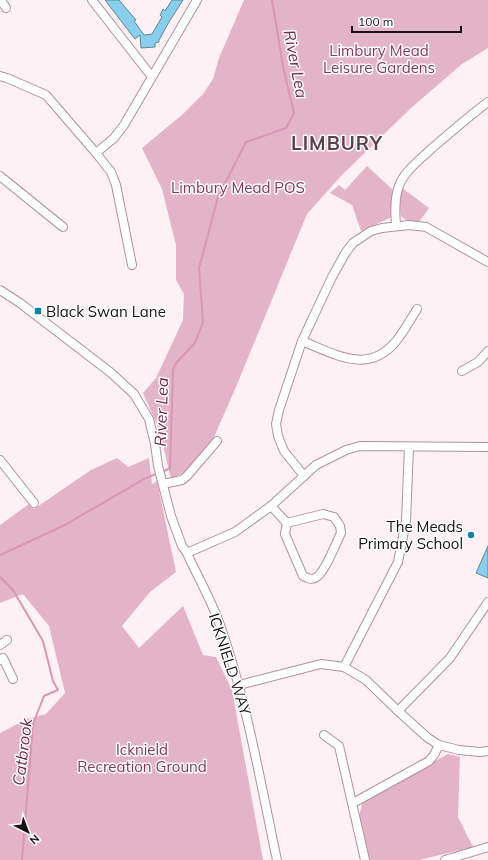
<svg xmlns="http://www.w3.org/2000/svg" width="488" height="860" font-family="Mulish,sans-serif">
  <rect width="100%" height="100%" fill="#fef1f5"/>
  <g fill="#e3b3c7">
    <path d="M244 0H488V48L462 64 411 108 341 176 307 214 236 387 214 437 188 470 171 479 159 429 143 393 156 378 183 320 184 294 176 280V245L162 189 142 148 183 114 203 94 213 79 219 58Z"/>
    <path d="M367 166 393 190 392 217 361 231 352 205 330 193 339 185 345 190Z"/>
    <path d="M402 188 429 208 419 222 407 221 401 216 399 201Z"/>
    <path d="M117 458 128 467 149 458 152 484 157 481 176 572 150 592 122 626 139 648 183 606 203 655 216 657 232 690 263 860H0V733L27 719 46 714 65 693 49 626 23 594 0 603V525L29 504 34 509 91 470Z"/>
    <path d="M448 754 460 757 458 817 473 847 419 860H369L359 816 363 801Z"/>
  </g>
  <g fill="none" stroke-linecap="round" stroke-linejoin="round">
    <g stroke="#d897b3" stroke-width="2">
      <path d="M162 472 170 468 173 370 176 363 195 343 203 322 199 268 218 197 246 142 286 128 294 113 284 71 272 0"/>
      <path d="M0 555 65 525 144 479 158 473"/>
      <path d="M0 577 13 590 43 641 53 681 58 690 44 696 33 724 22 860"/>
    </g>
  </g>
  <g fill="#87ceef" stroke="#668390">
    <path d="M105 0H119L136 20 134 21 144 35 152 34 162 17 160 15 163 9 165 11 172 0H183L169 22 159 40V42L155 43V47L141 48 140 35 135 39Z"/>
    <path d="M488 546V578L476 573Z"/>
  </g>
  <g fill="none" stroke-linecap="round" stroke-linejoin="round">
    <defs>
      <g id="street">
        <path d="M1 0 6 8"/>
        <path d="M92 0 152 77"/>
        <path d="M0 76 7 78 46 95 96 153 114 138 124 125 197 0"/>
        <path d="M96 153 111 172 116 185 132 265"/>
        <path d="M0 176 63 227"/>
        <path d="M396 225C395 213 394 198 399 186 404 171 420 160 431 149 450 133 468 117 488 102"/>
        <path d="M0 290 20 303 110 372 134 394 149 419 155 444 158 466 171 516 182 546 187 553C197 576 212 601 220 625 247 701 260 781 277 860"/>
        <path d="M302 341C335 354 369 376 397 340 404 331 411 319 417 309"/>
        <path d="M462 371 478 362 488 351"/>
        <path d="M0 460 34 503"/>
        <path d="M304 476 284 451 278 436 276 424 279 410 302 341 332 277 346 252 353 243 371 231 382 228 409 225 426 227 488 262"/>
        <path d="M163 484 182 480 187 476 217 441"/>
        <path d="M271 506 287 523 323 514 334 517 340 526 341 533C336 543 324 575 315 578 311 580 307 578 303 576L285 534 287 523"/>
        <path d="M187 553 235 532 271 506 316 465 346 450 360 446 488 447"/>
        <path d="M0 645 7 640"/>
        <path d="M0 660 3 658 13 679"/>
        <path d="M344 667 398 562 406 521 409 447"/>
        <path d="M239 685 321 664 344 667 366 680 398 711 428 738 439 745 459 750 480 752 488 751"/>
        <path d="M398 711 450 658 488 602"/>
        <path d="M324 735 339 746 365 860"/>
        <path d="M353 803 429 761 434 755 439 745"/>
        <path d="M445 860 488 847"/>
      </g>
    </defs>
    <use href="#street" stroke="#af919d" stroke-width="10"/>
    <use href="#street" stroke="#fff" stroke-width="8"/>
  </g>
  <g fill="#1183aa" stroke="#fff" stroke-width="1.5">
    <rect x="34" y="307" width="8" height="8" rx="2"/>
    <circle cx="471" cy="535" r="4"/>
  </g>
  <g text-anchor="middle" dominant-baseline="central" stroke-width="3" stroke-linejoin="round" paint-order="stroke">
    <g font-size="15" fill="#85375d" stroke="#fff">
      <text x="379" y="50">Limbury Mead<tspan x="379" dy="17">Leisure Gardens</tspan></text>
      <text x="238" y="187">Limbury Mead POS</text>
      <text x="142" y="749">Icknield<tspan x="142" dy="17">Recreation Ground</tspan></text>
    </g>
    <g font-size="15" fill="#1a1014" stroke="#fff" text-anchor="start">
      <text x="46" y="311">Black Swan Lane</text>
      <text x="463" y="526" text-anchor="end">The Meads<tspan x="463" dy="17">Primary School</tspan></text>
    </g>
    <g font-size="15" fill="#1a1014" stroke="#fff">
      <text transform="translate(230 664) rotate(72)">ICKNIELD WAY</text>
    </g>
    <g font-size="16" font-style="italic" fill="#73274d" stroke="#fff">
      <text transform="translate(296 64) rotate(79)">River Lea</text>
      <text transform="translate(161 412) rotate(-88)">River Lea</text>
      <text transform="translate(22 752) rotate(-83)">Catbrook</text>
    </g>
    <g font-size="19" font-weight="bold" letter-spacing="1" fill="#5a404b" stroke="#fff">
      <text x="337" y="143">LIMBURY</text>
    </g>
  </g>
  <g transform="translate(28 832) rotate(138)" stroke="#ffffff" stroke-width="3" paint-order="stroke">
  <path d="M0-3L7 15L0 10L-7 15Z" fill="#1a1014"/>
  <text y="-6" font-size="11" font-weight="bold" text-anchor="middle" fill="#1a1014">N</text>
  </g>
  <path d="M352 26v6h109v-6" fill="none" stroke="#1a1014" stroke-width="2"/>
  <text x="358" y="26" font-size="12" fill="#1a1014" stroke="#ffffff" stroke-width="3" paint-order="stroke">100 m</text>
</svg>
